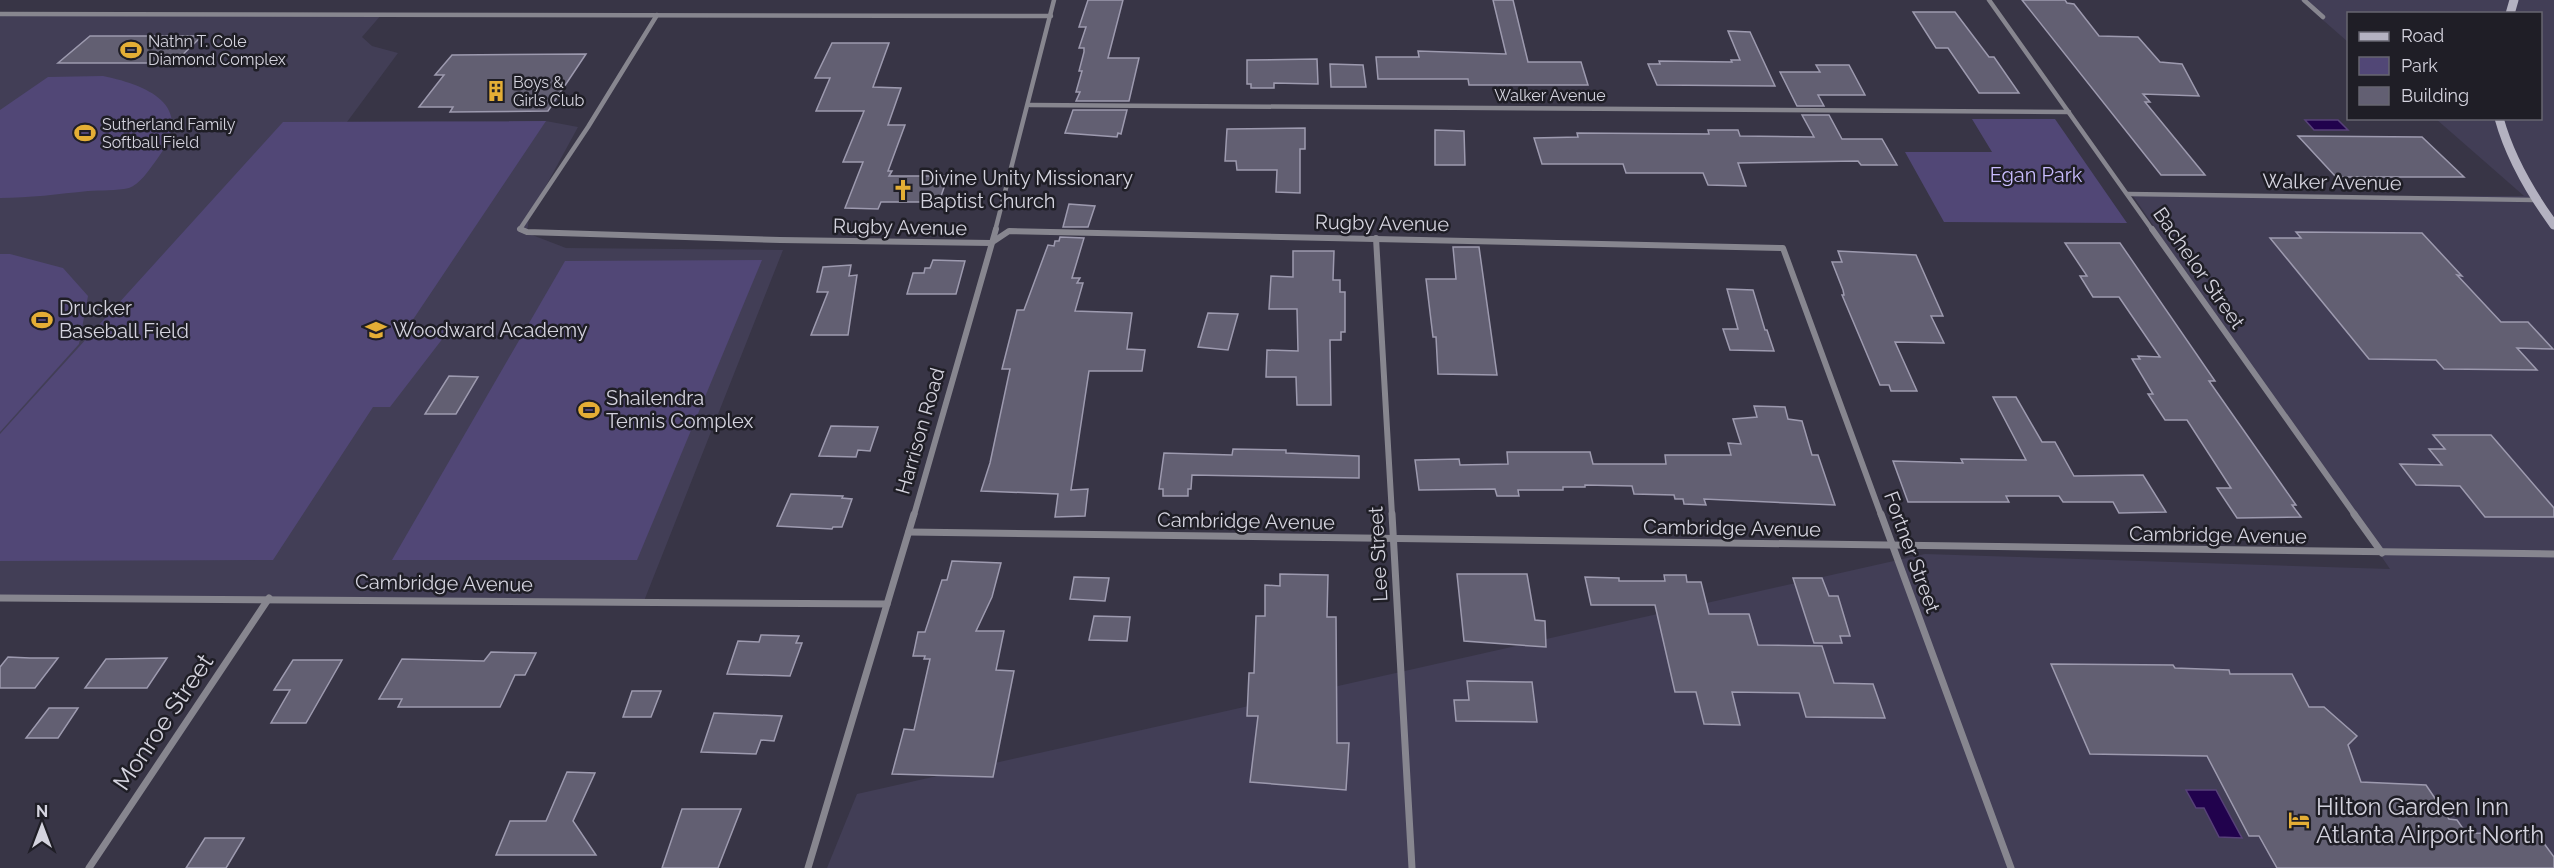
<svg xmlns="http://www.w3.org/2000/svg" width="2554" height="868" font-family="Raleway,sans-serif">
  <rect width="100%" height="100%" fill="#383546"/>
  <g fill="#423e56">
    <path d="M2300 0H2554V868H827L857 794 1925 554 2390 569 2133 196H2524L2436 119 2540 118V14H2348V42Z"/>
    <path d="M0 14H382L362 37 372 46 398 53 347 122 546 121 578 127 529 217 527 233 566 248 783 250 644 601 0 598Z"/>
  </g>
  <g fill="#514776">
    <path d="M103 76C152 86 198 108 155 162 149 170 139 185 129 188 116 191 101 190 88 191 59 194 29 198 0 198V110L48 77Z"/>
    <path d="M1972 119H2055L2127 223 1944 222 1905 152H1992Z"/>
    <path d="M546 121 406 330 450 329 390 407H373L273 560 0 561V434L283 122Z"/>
    <path d="M0 254H10L63 268 88 296 79 344 0 432Z"/>
    <path d="M762 260 637 560H392L565 261Z"/>
  </g>
  <g fill="#21024d" stroke="#574178" stroke-width="1.5">
    <path d="M2305 120H2338L2348 130H2314Z"/>
    <path d="M2186 790H2216L2242 838 2219 837 2204 808H2196Z"/>
  </g>
  <g fill="#625f72" stroke="#9d9aaf" stroke-width="1.5">
    <path d="M1088 0H1123L1108 58H1139L1129 101H1076L1080 92H1076L1082 71H1079L1084 52V48H1079L1086 27H1079Z"/>
    <path d="M1493 0H1513L1528 62H1581L1588 85H1469L1468 79H1378L1376 57H1419L1418 51 1506 54Z"/>
    <path d="M2022 0H2065L2067 3 2074 4 2099 36 2138 37 2160 62 2182 64 2199 96 2143 94 2150 102H2145L2205 175H2161Z"/>
    <path d="M1913 12H1955L1989 57H1994L2019 93H1979L1948 48H1936Z"/>
    <path d="M1728 31 1750 32 1775 86 1657 85 1648 64H1660L1659 61 1732 62 1731 60H1740Z"/>
    <path d="M90 36H202L174 63H58Z"/>
    <path d="M832 43H889L873 87 901 88 888 125H905L888 171H892L889 176H948L939 202H881L878 209 845 208 863 162H843L864 111H816L830 78H815Z"/>
    <path d="M586 54 548 111 450 112 453 107H419L444 75H435L452 55Z"/>
    <path d="M1317 59 1318 84 1274 83V88H1251V84H1247V60Z"/>
    <path d="M1330 64 1363 65 1366 87H1331Z"/>
    <path d="M1816 65H1849L1865 95H1818L1824 106H1797L1780 72H1820Z"/>
    <path d="M1073 110H1127L1121 134 1118 133 1117 137 1065 133Z"/>
    <path d="M1802 115H1829L1842 139H1882L1897 165H1861L1858 161 1738 163 1746 186 1708 185 1703 173H1626L1623 164H1542L1534 138 1578 137 1577 133 1709 134 1708 130H1738L1740 136 1814 137Z"/>
    <path d="M1305 128V149H1300V193L1276 192 1277 170H1237L1236 161H1225L1227 129Z"/>
    <path d="M1435 130 1464 131 1465 165H1435Z"/>
    <path d="M2298 136 2422 137 2464 177H2336Z"/>
    <path d="M1069 204 1095 206 1088 227H1063Z"/>
    <path d="M2296 232 2422 233 2462 276 2457 275 2501 322H2528L2553 349 2517 348 2537 370 2444 369 2436 360 2369 359 2270 238H2301Z"/>
    <path d="M1060 237 1084 238 1072 278H1080L1077 283H1083L1075 311 1132 313 1127 349 1145 350 1142 371H1089L1071 490 1088 489 1085 516 1055 517 1058 494 981 491 990 463 1010 369H1002L1017 310H1024L1048 245 1054 246 1055 241H1059Z"/>
    <path d="M2065 243H2120L2215 381H2209L2296 505H2292L2301 517 2237 518 2217 488H2231L2187 420H2165L2148 394H2153L2132 359H2140L2138 356 2160 357 2119 297H2093L2080 276H2087Z"/>
    <path d="M1453 247H1479L1497 375 1438 374 1436 337H1433L1426 279H1456Z"/>
    <path d="M1293 251H1334L1333 280H1340V292H1345V332H1341V340H1330L1331 405H1297L1296 377H1266L1267 350 1298 351 1297 309H1269L1271 276 1293 277Z"/>
    <path d="M1838 251 1916 255 1943 316H1931L1944 343 1895 342 1917 391H1891L1889 385H1880L1842 295H1844L1843 290 1832 262H1842Z"/>
    <path d="M933 260 965 261 956 294H907L913 273H924L925 268H930Z"/>
    <path d="M851 265 849 276 857 275 848 335H811L828 292H817L823 267Z"/>
    <path d="M1727 289 1753 290 1765 330H1767L1774 351 1730 350 1723 329H1738Z"/>
    <path d="M1208 313 1238 314 1228 350 1198 347Z"/>
    <path d="M449 376 478 377 456 414H425Z"/>
    <path d="M1993 397H2016L2042 442H2055L2074 476 2143 475 2166 512 2119 513 2113 502H2063L2059 496H2006L2009 502H1908L1893 461 1963 463 1961 459 2026 460Z"/>
    <path d="M1754 406 1785 407 1788 419 1802 421 1812 455H1818L1835 505 1704 499 1706 505 1684 504 1683 499H1675L1674 495 1634 494 1632 486 1585 485V487H1563V490H1518L1519 496H1497L1495 489 1419 490 1415 460 1459 459 1460 465 1508 464 1507 452H1590L1593 464H1666L1665 455H1731L1728 443 1741 444 1733 419 1757 417Z"/>
    <path d="M831 426 878 427 870 451 858 450 856 457 819 456Z"/>
    <path d="M2433 435H2491L2554 508V517H2485L2460 486 2416 485 2400 464 2442 465 2429 449H2445Z"/>
    <path d="M1233 449 1286 450V453L1359 456V478L1192 475 1191 489H1188V496H1163V489H1159L1164 453 1232 455Z"/>
    <path d="M791 494 843 496 842 498 852 499 842 527H833L832 529 777 526Z"/>
    <path d="M952 561 1001 563 992 597 976 631H1004L996 670 1014 671 993 777 892 774 904 729 914 730 930 659H924L925 656H913L918 632H925L942 580H947Z"/>
    <path d="M1280 574 1328 575 1327 617H1336L1337 743H1349L1346 790 1250 782 1258 716H1247L1249 673H1254L1256 616H1265V585L1280 586Z"/>
    <path d="M1457 574H1527L1535 620 1545 621 1546 647 1464 641Z"/>
    <path d="M1664 575H1686L1687 582H1701L1709 614H1749L1758 645 1822 646 1834 683 1873 684 1885 718 1806 717 1799 693 1732 692 1740 725 1704 724 1696 692H1675L1655 605H1591L1585 577 1619 578V581H1665Z"/>
    <path d="M1074 577 1109 578 1105 601 1070 599Z"/>
    <path d="M1793 578H1822L1829 596H1838L1850 636H1840L1842 643H1814Z"/>
    <path d="M1094 616 1130 617 1127 641 1089 640Z"/>
    <path d="M761 635 799 636 796 643H802L790 676 727 674 738 641 759 642Z"/>
    <path d="M491 652 536 653 525 675H515L500 707H398L402 699H379L402 659 484 661Z"/>
    <path d="M8 657 30 658H58L35 688H0V667Z"/>
    <path d="M167 658 147 688H85L106 659Z"/>
    <path d="M293 660H342L306 723H271L290 690H274Z"/>
    <path d="M2051 664 2173 665 2175 668 2229 670 2230 674H2292L2309 707H2324L2357 736 2348 745 2361 782 2426 785 2449 819 2457 820 2466 833 2537 834 2554 857V868H2277L2259 836H2249L2207 756 2090 754Z"/>
    <path d="M1467 681 1532 682 1537 722 1456 721 1454 700H1469Z"/>
    <path d="M632 691H661L651 717H623Z"/>
    <path d="M49 708H78L58 738H26Z"/>
    <path d="M714 713 782 716 774 741 761 740 756 754 701 752Z"/>
    <path d="M567 772 595 773 573 821 596 855H496L510 821H546Z"/>
    <path d="M682 809H741L718 868H662Z"/>
    <path d="M205 838H244L226 868H186Z"/>
  </g>
  <g fill="none" stroke-linecap="round" stroke-linejoin="round">
    <g stroke="#87868f" stroke-width="4.5">
      <path d="M1989 0 2153 231"/>
      <path d="M2304 0 2323 17"/>
      <path d="M0 14 1051 16"/>
      <path d="M1030 105 2069 112"/>
      <path d="M2128 194 2535 200"/>
      <path d="M524 231 520 229 588 127 657 15"/>
      <path d="M995 231 1054 0"/>
    </g>
    <g stroke="#87868f" stroke-width="6">
      <path d="M520 229 527 232 780 240 991 243 1009 231 1783 248 1881 515"/>
      <path d="M2152 229 2355 515"/>
      <path d="M1376 238 1392 515"/>
      <path d="M914 515 996 229"/>
    </g>
    <g stroke="#87868f" stroke-width="7">
      <path d="M1392 514 1412 868"/>
      <path d="M1881 514 2011 868"/>
      <path d="M2354 514 2382 553"/>
      <path d="M909 532 2554 554"/>
      <path d="M0 598 887 604"/>
      <path d="M89 868 269 598"/>
      <path d="M808 868 914 514"/>
    </g>
    <g stroke="#b4b2c1" stroke-width="9">
      <path d="M2510 14 2514 0"/>
      <path d="M2499 118C2510 158 2530 192 2554 225"/>
    </g>
  </g>
  <defs>
    <symbol id="stadium-bare" viewBox="-9 -9 18 18"><path d="M0-5a6.5 5 0 1 0 0 10a6.5 5 0 1 0 0-10ZM-3.5-1.8h7v3.6h-7Z" fill="#e4ae35" stroke="#1f1e26" stroke-width="2.5" paint-order="stroke"/></symbol>
    <symbol id="building-bare" viewBox="-9 -9 18 18"><path d="M-4-6H4V6H1V3H-1V6H-4ZM-2.5-4.3h1.7v1.8h-1.7ZM.8-4.3h1.7v1.8H.8ZM-2.5-1h1.7V.8h-1.7ZM.8-1h1.7V.8H.8Z" fill="#e4ae35" stroke="#1f1e26" stroke-width="2.5" paint-order="stroke"/></symbol>
    <symbol id="church-bare" viewBox="-9 -9 18 18"><path d="M-1.2-6h2.4v3.5h3.3v2.4h-3.3V6h-2.4V-.1h-3.3v-2.4h3.3Z" fill="#e4ae35" stroke="#1f1e26" stroke-width="2.5" paint-order="stroke"/></symbol>
    <symbol id="school-bare" viewBox="-9 -9 18 18"><path d="M0-5L7-2L0 1L-7-2ZM-4 1L0 2.5L4 1V4Q0 6-4 4Z" fill="#e4ae35" stroke="#1f1e26" stroke-width="2.5" paint-order="stroke"/></symbol>
    <symbol id="hotel-bare" viewBox="-9 -9 18 18"><path d="M-6-4.5h1.5V1H6V5H4.5V3h-9V5H-6ZM-4 0a1.8 1.8 0 1 1 3.6 0ZM.5 0V-2.5h3Q6-2.5 6 0Z" fill="#e4ae35" stroke="#1f1e26" stroke-width="2.5" paint-order="stroke"/></symbol>
  </defs>
  <g fill-rule="evenodd">
    <use href="#stadium-bare" x="116" y="35" width="30" height="30"/>
    <use href="#building-bare" x="481" y="76" width="30" height="30"/>
    <use href="#stadium-bare" x="70" y="118" width="30" height="30"/>
    <use href="#church-bare" x="888" y="175" width="30" height="30"/>
    <use href="#stadium-bare" x="27" y="305" width="30" height="30"/>
    <use href="#school-bare" x="361" y="315" width="30" height="30"/>
    <use href="#stadium-bare" x="574" y="395" width="30" height="30"/>
    <use href="#hotel-bare" x="2284" y="805" width="30" height="30"/>
  </g>
  <g text-anchor="middle" dominant-baseline="central" stroke-width="5" stroke-linejoin="round" paint-order="stroke">
    <g font-size="16" fill="#d4d3de" stroke="#1f1e26" text-anchor="start">
      <text x="148" y="41">Nathn T. Cole<tspan x="148" dy="18">Diamond Complex</tspan></text>
      <text x="513" y="82">Boys &amp;<tspan x="513" dy="18">Girls Club</tspan></text>
      <text x="102" y="124">Sutherland Family<tspan x="102" dy="18">Softball Field</tspan></text>
    </g>
    <g font-size="16" fill="#d4d3de" stroke="#1f1e26">
      <text x="1550" y="95">Walker Avenue</text>
    </g>
    <g font-size="20" fill="#c9bdfe" stroke="#1f1e26">
      <text x="2036" y="175">Egan Park</text>
    </g>
    <g font-size="20" fill="#d4d3de" stroke="#1f1e26" text-anchor="start">
      <text x="920" y="178">Divine Unity Missionary<tspan x="920" dy="23">Baptist Church</tspan></text>
      <text x="59" y="308">Drucker<tspan x="59" dy="23">Baseball Field</tspan></text>
      <text x="393" y="330">Woodward Academy</text>
      <text x="606" y="398">Shailendra<tspan x="606" dy="23">Tennis Complex</tspan></text>
    </g>
    <g font-size="20" fill="#d4d3de" stroke="#1f1e26">
      <text transform="translate(2332 182) rotate(1)">Walker Avenue</text>
      <text transform="translate(1382 223) rotate(1)">Rugby Avenue</text>
      <text transform="translate(900 227) rotate(1)">Rugby Avenue</text>
      <text transform="translate(2199 268) rotate(55)">Bachelor Street</text>
      <text transform="translate(920 431) rotate(-74)">Harrison Road</text>
      <text transform="translate(1246 521) rotate(1)">Cambridge Avenue</text>
      <text transform="translate(1732 528) rotate(1)">Cambridge Avenue</text>
      <text transform="translate(2218 535) rotate(1)">Cambridge Avenue</text>
      <text transform="translate(1912 552) rotate(70)">Fortner Street</text>
      <text transform="translate(1378 554) rotate(-93)">Lee Street</text>
      <text transform="translate(444 583) rotate(1)">Cambridge Avenue</text>
    </g>
    <g font-size="24" fill="#d4d3de" stroke="#1f1e26">
      <text transform="translate(163 722) rotate(-56)">Monroe Street</text>
    </g>
    <g font-size="24" fill="#d4d3de" stroke="#1f1e26" text-anchor="start">
      <text x="2316" y="806">Hilton Garden Inn<tspan x="2316" dy="28">Atlanta Airport North</tspan></text>
    </g>
  </g>
  <rect x="2347" y="12" width="195" height="108" fill="#1f1e26" stroke="#676670" stroke-width="1.5"/>
  <rect x="2359" y="32" width="30" height="9" fill="#b4b2c1" stroke="#676670" stroke-width="1.5"/>
  <text x="2401" y="42" font-size="18" fill="#d4d3de">Road</text>
  <rect x="2359" y="57" width="30" height="18" fill="#514776" stroke="#676670" stroke-width="1.5"/>
  <text x="2401" y="72" font-size="18" fill="#d4d3de">Park</text>
  <rect x="2359" y="87" width="30" height="18" fill="#625f72" stroke="#676670" stroke-width="1.5"/>
  <text x="2401" y="102" font-size="18" fill="#d4d3de">Building</text>
  <g transform="translate(42 826)" stroke="#1f1e26" stroke-width="4.5" paint-order="stroke">
  <path d="M0-4.5L10 22L0 15L-10 22Z" fill="#d4d3de"/>
  <text y="-9" font-size="16" font-weight="bold" text-anchor="middle" fill="#d4d3de">N</text>
  </g>
</svg>
